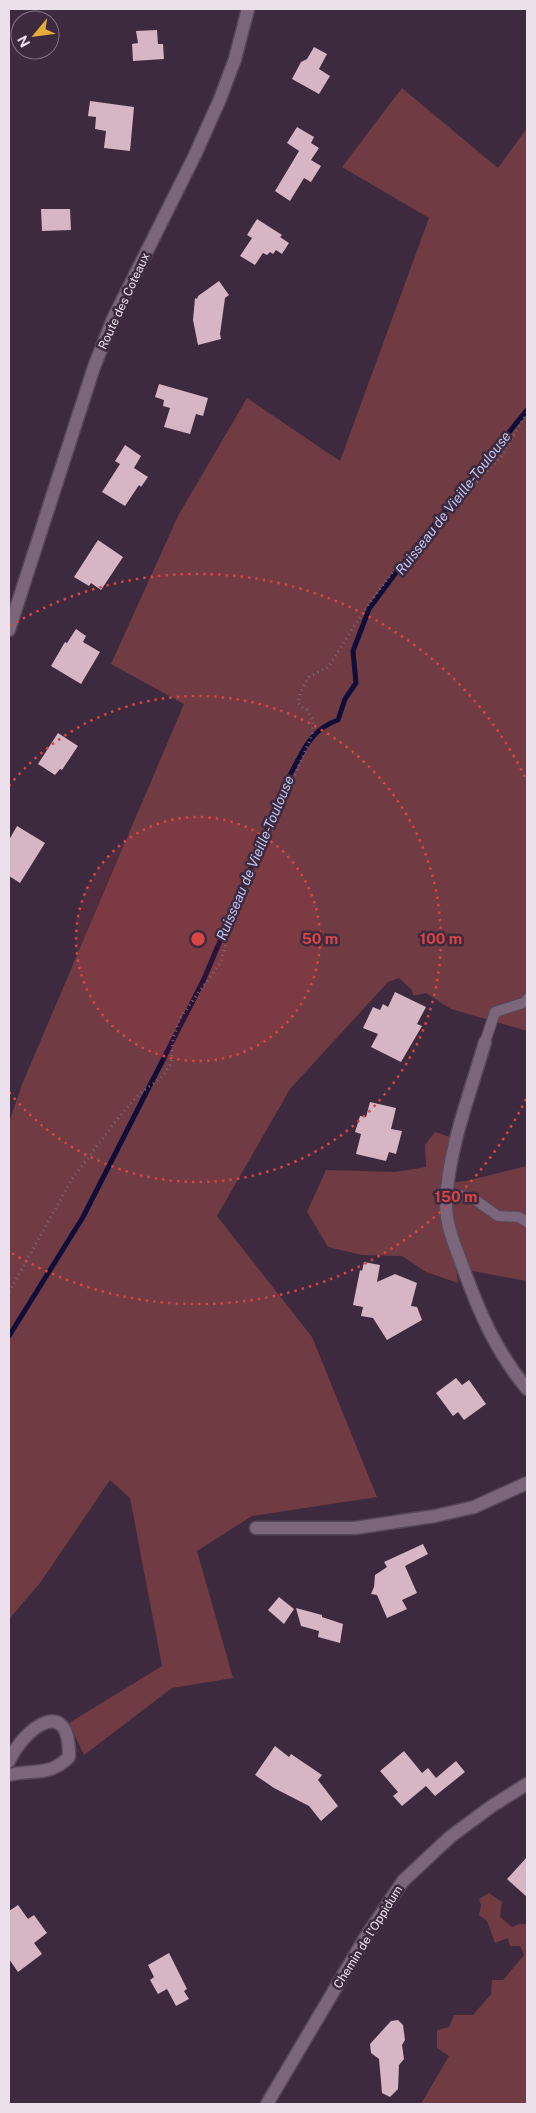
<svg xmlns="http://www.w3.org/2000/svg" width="536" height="2113" font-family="'Public Sans',sans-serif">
  <rect width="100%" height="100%" fill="#3d2a3e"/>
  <g fill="#703b43">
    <path d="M402 88 498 168 527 128V1031L451 1009 426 993 418 995H413L412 990 399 978 388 982 290 1089 217 1216 312 1337 377 1497 252 1516 197 1551 233 1678 172 1688 84 1755 69 1723 162 1666 130 1498 110 1480 40 1583 9 1619V1122L23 1082 184 704 111 664 178 516 247 398 340 461 429 218 342 167Z"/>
    <path d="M435 1132 450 1137 442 1183 466 1181 527 1166V1281L456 1268 458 1283 426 1272 402 1256 362 1255 328 1247 307 1212 326 1170 395 1172 426 1167 425 1145Z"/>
    <path d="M489 1893 502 1902 500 1917 512 1927 519 1924H527V2104H421L449 2056 437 2048V2030L449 2027 454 2015H473L491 1994 492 1980H503L524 1955 520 1946H510L508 1938 495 1943 487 1921 479 1915 481 1905 479 1899Z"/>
  </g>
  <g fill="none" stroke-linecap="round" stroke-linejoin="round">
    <path stroke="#100e39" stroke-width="5" d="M9 1336 83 1217 204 979 290 775C303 751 311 729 338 720L345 699 356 683 353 651 369 609 403 563 527 410"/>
  </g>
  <g fill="#d6b5c4">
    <path d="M157 30 158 44H163L164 59 133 61 132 44 138 43 136 31Z"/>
    <path d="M314 47 327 54 319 69 330 76 319 94 292 79 301 62 307 59Z"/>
    <path d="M90 101 134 107 130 151 104 148 106 131 95 129 96 117 88 116Z"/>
    <path d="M297 127 314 137 311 143 319 148 311 160 321 166 311 182 304 178 290 201 275 191 299 151 287 143Z"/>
    <path d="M41 209H70L71 230 42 231Z"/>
    <path d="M257 219 282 235 280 237 289 243 282 254 276 250 273 254 270 252 267 255 263 253 255 265 240 256 252 238 247 235Z"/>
    <path d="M219 281 229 295 225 298 220 334 221 339 198 345 193 320 195 298 197 299 198 296Z"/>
    <path d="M159 384 208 398 203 416 196 414 190 434 164 427 170 408 163 406 164 400 155 397Z"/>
    <path d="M125 445 141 456 134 468 148 477 141 487 139 485 125 506 102 492 120 464 115 461Z"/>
    <path d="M98 540 123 557 101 590 91 583 89 586 74 577Z"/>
    <path d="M76 629 86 636 83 642 100 652 81 684 51 666 65 642 67 643Z"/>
    <path d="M58 733 78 746 62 770 60 769 55 775 38 764Z"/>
    <path d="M17 826 45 843 20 883 9 876V840Z"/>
    <path d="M395 992 426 1007 417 1024 422 1026 401 1062 371 1047 378 1034 363 1028 373 1007 380 1010 383 1004 388 1007Z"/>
    <path d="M370 1102 396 1108 391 1129 402 1131 396 1154 389 1152 386 1161 356 1154 361 1134 355 1132 360 1116 366 1117Z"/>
    <path d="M364 1262 380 1265 377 1282 395 1274 417 1283 411 1306 417 1307 422 1320 387 1340 373 1318 361 1316 363 1307 353 1305 360 1270 362 1271Z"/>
    <path d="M456 1378 462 1385 469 1380 486 1404 464 1420 458 1412 453 1416 436 1393Z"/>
    <path d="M423 1544 428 1554 405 1566 417 1593 402 1600 407 1609 387 1618 377 1595 371 1594 374 1587 375 1575 387 1567 384 1562Z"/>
    <path d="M279 1597 294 1609 284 1624 268 1610Z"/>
    <path d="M296 1608 322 1615V1617L343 1624 340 1643 318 1637 319 1631 301 1626Z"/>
    <path d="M275 1746 289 1757 291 1754 322 1775 318 1780 338 1806 321 1821 309 1806 274 1788 255 1775Z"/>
    <path d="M404 1751 422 1773 428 1768 436 1778 456 1761 465 1772 435 1796 426 1786 402 1806 393 1796 398 1792 380 1771Z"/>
    <path d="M527 1857V1897L507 1879Z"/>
    <path d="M18 1905 28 1919 34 1915 47 1933 34 1943 42 1954 18 1972 9 1959V1911Z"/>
    <path d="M169 1953 187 1989 184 1991 189 1999 176 2006 167 1989 158 1994 150 1980 154 1977 148 1965Z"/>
    <path d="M398 2020 403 2025 405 2040 402 2045 404 2059 399 2065 398 2089 390 2097 382 2093 379 2059 371 2053 370 2044 391 2021Z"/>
  </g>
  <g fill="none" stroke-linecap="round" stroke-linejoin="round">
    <defs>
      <g id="service">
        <path d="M485 1042 495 1012 526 1002 527 999"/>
        <path d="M447 1196H466L474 1199 498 1216 519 1217 527 1222"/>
      </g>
      <g id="minor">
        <path d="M485 1042C470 1094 448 1149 446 1204 446 1224 454 1244 461 1262 478 1310 495 1350 527 1389"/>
        <path d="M256 1528H355L435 1516 474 1507 527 1483"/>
        <path d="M9 1761C25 1727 70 1694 69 1757 49 1777 33 1769 9 1775"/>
      </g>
      <g id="tertiary">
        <path d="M9 630 94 367 113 319 195 155 220 99 235 59 248 9"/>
        <path d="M267 2104 365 1938 403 1881 450 1837 492 1806 527 1784"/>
      </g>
    </defs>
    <use href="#service" stroke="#574858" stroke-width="12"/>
    <use href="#minor" stroke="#574858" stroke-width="15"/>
    <use href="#tertiary" stroke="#574858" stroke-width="15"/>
    <path stroke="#7a697a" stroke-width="3" stroke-dasharray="1 4" stroke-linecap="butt" d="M9 1292 72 1179 119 1117 139 1094 161 1078 171 1064 173 1039 180 1018 221 962 230 928 312 735 313 721 307 710 304 709 298 703 300 693 309 677 328 667 368 605 398 565 500 458 527 413"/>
    <use href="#service" stroke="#7b667c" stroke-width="10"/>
    <use href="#minor" stroke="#7b667c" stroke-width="12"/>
    <use href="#tertiary" stroke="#7b667c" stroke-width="12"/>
  </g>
  <circle cx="198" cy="939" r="122" fill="#d94445" fill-opacity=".12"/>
  <g fill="none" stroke="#d94445" stroke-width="2.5" stroke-dasharray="2.5 5">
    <circle cx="198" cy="939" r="122"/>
    <path d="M9 786A243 243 0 1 1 9 1092"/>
    <path d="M526 1099A365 365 0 0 1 10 1252M10 626A365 365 0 0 1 526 779"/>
  </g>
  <g text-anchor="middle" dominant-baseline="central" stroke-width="5" stroke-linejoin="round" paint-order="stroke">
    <g font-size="12" fill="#ece0ec" stroke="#3d2a3e">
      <text transform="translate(124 301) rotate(-65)">Route des Coteaux</text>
      <text transform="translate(368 1937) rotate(-58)">Chemin de l'Oppidum</text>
    </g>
    <g font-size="14" font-style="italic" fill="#c0c6f5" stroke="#3d2a3e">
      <text transform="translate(453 503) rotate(-52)">Ruisseau de Vieille-Toulouse</text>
      <text transform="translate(255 858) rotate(-67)">Ruisseau de Vieille-Toulouse</text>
    </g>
  </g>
  <circle cx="198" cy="939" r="8" fill="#d94445" stroke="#3d2a3e" stroke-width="2.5"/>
  <g font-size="15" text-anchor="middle" font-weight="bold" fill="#d94445" stroke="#3d2a3e" stroke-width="5" stroke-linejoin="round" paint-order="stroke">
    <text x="320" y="944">50 m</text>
    <text x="441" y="944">100 m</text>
    <text x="456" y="1202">150 m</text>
  </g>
  <rect width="536" height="2113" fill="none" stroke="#ece0ec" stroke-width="20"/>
  <g transform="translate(35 35) rotate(241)"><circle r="24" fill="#3d2a3e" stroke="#837384"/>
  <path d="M0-4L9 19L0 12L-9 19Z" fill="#e7ac37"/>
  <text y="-8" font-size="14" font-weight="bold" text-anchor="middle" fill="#ece0ec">N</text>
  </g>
</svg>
